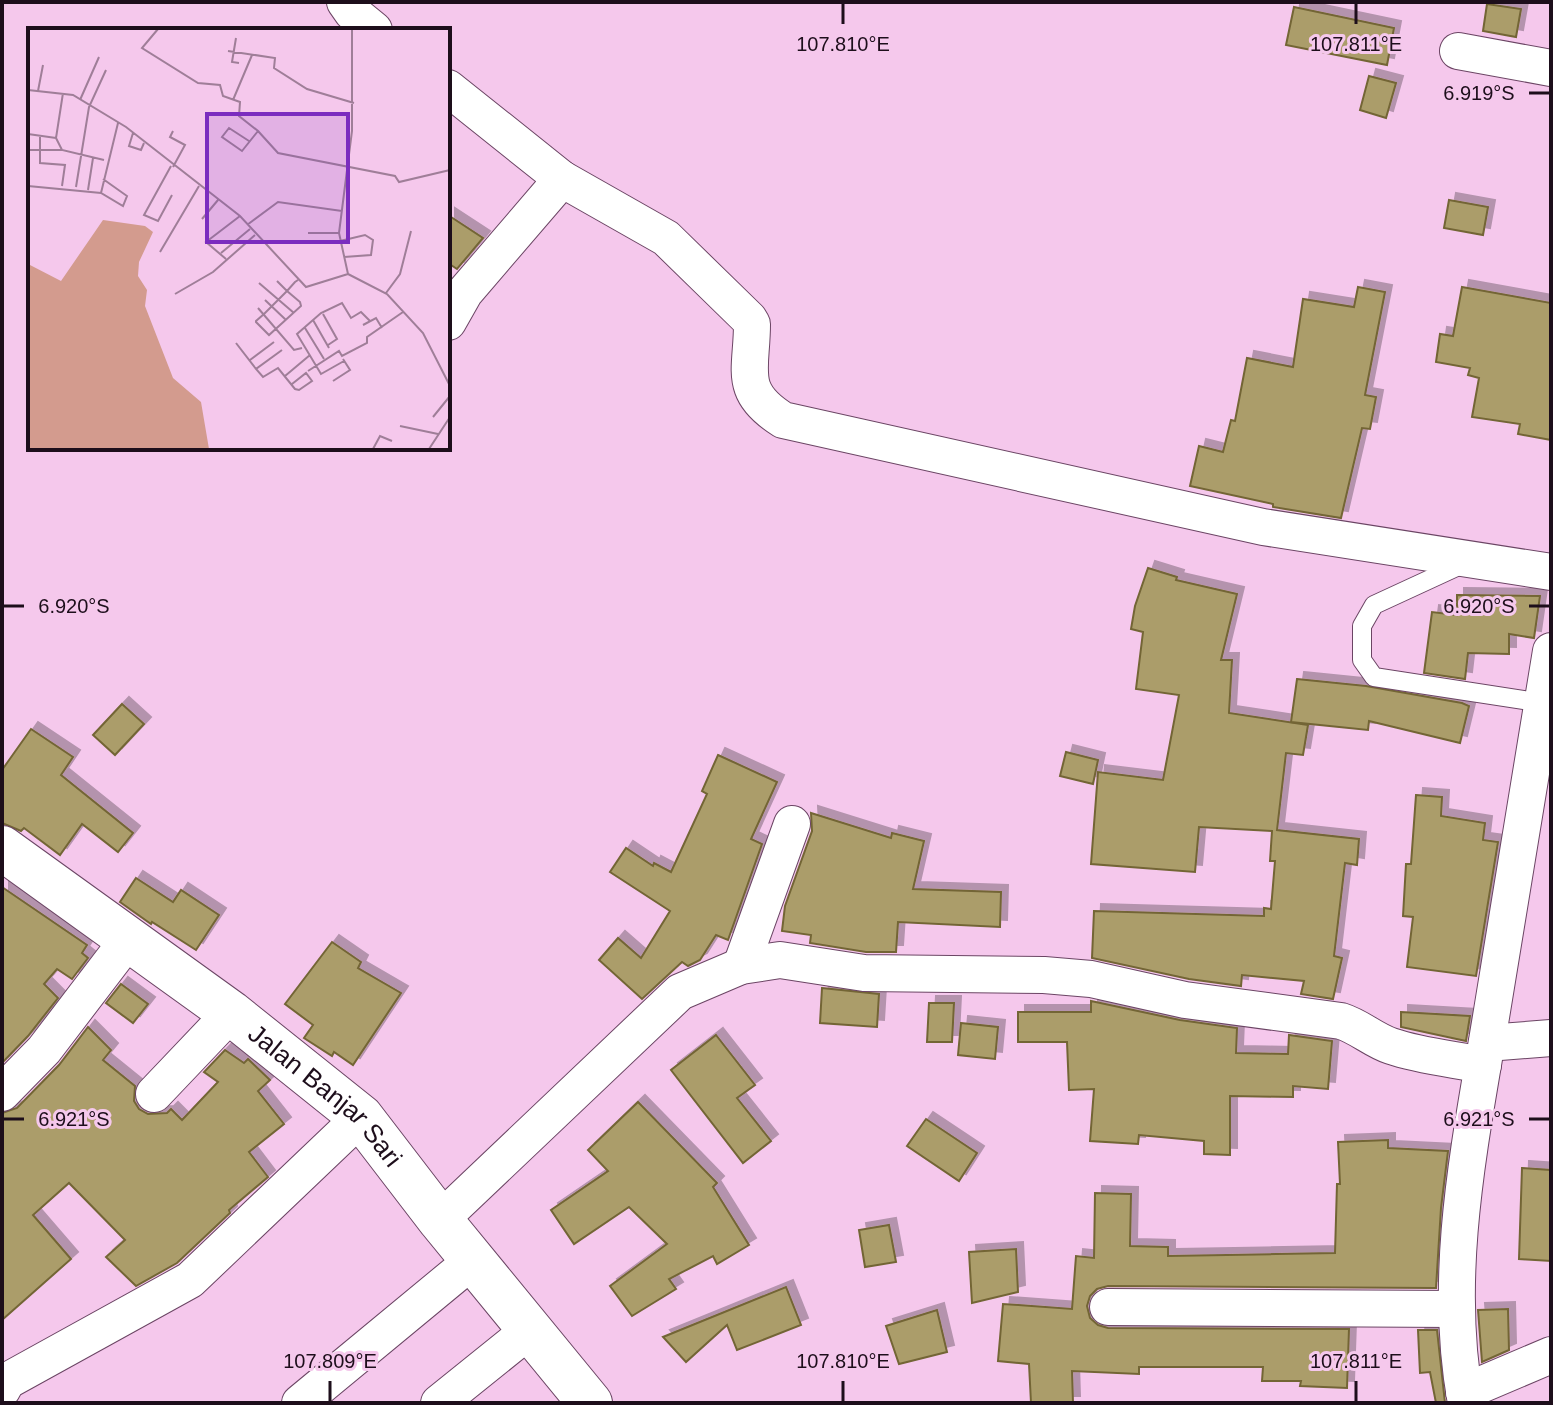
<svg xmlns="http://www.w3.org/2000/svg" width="1553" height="1405" font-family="Helvetica,sans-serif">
  <defs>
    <filter id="shadow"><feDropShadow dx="7" dy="-7" stdDeviation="0" flood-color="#0004"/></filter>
  </defs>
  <rect width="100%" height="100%" fill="#f5c8ec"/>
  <g fill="#ab9d6b" stroke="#736535" stroke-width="2" filter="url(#shadow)">
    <path d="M1487 4 1521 9 1516 37 1483 31Z"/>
    <path d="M1294 7 1394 28 1387 65 1286 45Z"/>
    <path d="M1369 76 1396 83 1386 118 1360 110Z"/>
    <path d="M1449 200 1488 207 1483 235 1444 228Z"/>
    <path d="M448 215 483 238 457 269 448 263Z"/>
    <path d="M1358 287 1385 292 1365 395 1376 397 1370 429 1362 428 1341 518 1273 507V504L1190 486 1199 446 1223 452 1231 420 1235 421 1247 358 1293 367 1303 299 1354 307Z"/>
    <path d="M1462 287 1551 303V440L1518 434 1520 424 1472 417 1479 378 1468 375 1470 368 1436 362 1440 334 1453 336Z"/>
    <path d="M1148 568 1177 577 1176 580 1237 594 1221 660H1232L1229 713 1308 725 1303 755 1286 753 1277 830 1359 839 1357 865 1345 863 1334 956 1342 958 1333 999 1301 994 1304 981 1242 975 1241 986 1189 979 1092 958 1094 911 1264 916V908L1271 909 1275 861H1270L1272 831 1199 827 1195 872 1091 864 1098 772 1163 780 1179 695 1136 689 1143 632 1131 629 1135 606Z"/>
    <path d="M1457 595 1540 596 1534 638 1509 634V654L1468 653 1465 679 1424 673 1432 612 1457 615Z"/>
    <path d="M1297 679 1366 686 1462 703 1469 706 1460 743 1369 721 1368 730 1291 722Z"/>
    <path d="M122 704 144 724 115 755 93 735Z"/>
    <path d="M31 729 73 757 61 775 133 833 118 852 82 824 60 855 24 828 21 831 2 823V770Z"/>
    <path d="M1066 752 1098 760 1093 784 1060 776Z"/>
    <path d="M718 755 777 782 751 839 762 844 728 940 716 935 700 960 688 966 682 962 642 999 599 960 618 938 641 958 670 911 610 872 626 848 653 866 654 863 671 872 707 794 702 791Z"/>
    <path d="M1416 795 1442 797 1441 816 1485 823 1483 840 1498 842 1476 976 1407 967 1413 917 1403 916 1406 864H1411Z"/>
    <path d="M811 813 891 838 892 833 924 841 913 889 1001 892 1000 927 898 922 896 952H866L810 943 811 935 782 931 785 906 812 831Z"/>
    <path d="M136 878 173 902 181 890 219 915 196 950 152 922 151 924 120 902Z"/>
    <path d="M2 887 87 945 82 953 88 958 72 979 57 969 44 984 58 998 28 1036 2 1063Z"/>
    <path d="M332 942 361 962 358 968 401 993 353 1065 334 1052 332 1056 304 1038 313 1025 285 1004Z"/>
    <path d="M121 984 148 1004 133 1023 106 1003Z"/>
    <path d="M822 988 879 994 877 1027 820 1023Z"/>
    <path d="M1091 1001 1180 1020 1237 1028 1236 1053 1288 1054 1289 1035 1332 1041 1328 1089 1293 1086V1097L1230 1096V1155L1204 1154V1141L1139 1135 1138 1144 1090 1141 1094 1089 1069 1090 1067 1042H1018V1012H1091Z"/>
    <path d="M929 1003H954L952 1042H927Z"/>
    <path d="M1401 1012 1470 1016 1466 1041 1401 1027Z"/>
    <path d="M961 1023 998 1027 995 1059 958 1055Z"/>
    <path d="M88 1027 111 1050 103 1060 135 1086 134 1101 139 1109 148 1114 167 1113 171 1109 182 1120 218 1082 204 1072 225 1050 244 1063 248 1059 270 1080 258 1091 284 1124 249 1152 268 1177 229 1210 230 1213 177 1263 136 1286 106 1257 125 1240 69 1183 33 1215 71 1259 2 1320V1113L17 1108 59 1065Z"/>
    <path d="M716 1035 755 1085 737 1098 771 1141 743 1163 671 1070Z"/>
    <path d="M638 1102 717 1183 713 1187 749 1245 717 1264 713 1256 669 1279 676 1289 632 1316 610 1286 667 1244 629 1207 574 1244 551 1210 608 1171 588 1150Z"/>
    <path d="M926 1119 977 1153 959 1181 907 1146Z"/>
    <path d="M1388 1140V1148L1448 1151 1441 1208 1436 1288 1108 1286 1097 1289 1090 1296 1087 1306 1090 1318 1098 1325 1108 1328 1349 1329 1347 1388 1300 1386 1301 1381H1262L1263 1367H1139V1374L1072 1371 1073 1403H1031L1029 1364 998 1361 1003 1304 1072 1309 1076 1256 1094 1258 1095 1193 1131 1194 1130 1246 1168 1247V1256L1335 1253 1337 1184H1340L1338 1142Z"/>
    <path d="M1522 1168 1551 1170V1261L1519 1259Z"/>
    <path d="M889 1225 896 1262 865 1267 859 1230Z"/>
    <path d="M1016 1249 1018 1292 972 1303 969 1252Z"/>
    <path d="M786 1287 801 1325 737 1350 727 1325 686 1362 663 1337Z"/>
    <path d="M1508 1309 1509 1350 1482 1362 1478 1310Z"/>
    <path d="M937 1310 947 1352 899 1364 886 1326Z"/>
    <path d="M1418 1330H1437L1445 1403H1436L1430 1372 1420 1373Z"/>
  </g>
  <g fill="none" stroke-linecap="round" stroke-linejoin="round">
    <defs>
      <path id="lane" d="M1465 563 1374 605 1362 626V660L1374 677 1543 703"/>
      <g id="street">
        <path d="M345 2 352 12 374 30"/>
        <path d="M1458 51 1551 68"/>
        <path d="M448 88 562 179 465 292 448 322"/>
        <path d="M562 179 666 238 749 319 752 324C752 370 737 391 783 420L1263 527 1551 572"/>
        <path d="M741 966 792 824"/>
        <path d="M1487 1043 1551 1038"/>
        <path d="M2 1093 44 1050 128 940"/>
        <path d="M154 1094 231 1013"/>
        <path d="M440 1220 680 992 741 966 780 960 864 973 1044 975 1091 979 1185 1000 1341 1021C1360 1027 1373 1040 1391 1046 1420 1056 1453 1059 1483 1065"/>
        <path d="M1108 1307 1457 1309"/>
        <path d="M2 1390 7 1381 190 1280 361 1117"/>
        <path d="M1464 1392 1551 1355"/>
        <path d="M300 1403 473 1260"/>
        <path d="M439 1403 531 1329"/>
        <path d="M1466 1403C1442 1274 1470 1144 1491 1017 1511 895 1531 773 1551 651"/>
      </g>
      <g id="secondary">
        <path id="s1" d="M2 848 231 1013 361 1117 440 1220 590 1403"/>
      </g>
    </defs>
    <use href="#lane" stroke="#6b4564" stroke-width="20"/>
    <use href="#street" stroke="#6b4564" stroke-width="38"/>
    <use href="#secondary" stroke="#6b4564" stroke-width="46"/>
    <use href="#lane" stroke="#fff" stroke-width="18"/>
    <use href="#street" stroke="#fff" stroke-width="36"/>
    <use href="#secondary" stroke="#fff" stroke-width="44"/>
  </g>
  <path fill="none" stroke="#1d0e1b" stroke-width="3" d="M843 4V24M1356 4V24M1529 93H1549M4 606H24M1529 606H1549M4 1119H24M1529 1119H1549M330 1381V1401M843 1381V1401M1356 1381V1401"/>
  <g text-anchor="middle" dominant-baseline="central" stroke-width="6" stroke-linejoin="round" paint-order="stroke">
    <g font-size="26" fill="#1d0e1b" stroke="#f5c8ec">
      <text stroke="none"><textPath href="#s1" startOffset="408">Jalan Banjar Sari</textPath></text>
    </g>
  </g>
  <g transform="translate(28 28)">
    <rect width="422" height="422" fill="#f5c8ec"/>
    <path d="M75 192 117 198 125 204 111 234 110 248 119 262 117 278 145 350 173 374 181 421H0V215L2 237 33 253Z" fill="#d39b8e"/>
    <path fill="none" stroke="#9f7e98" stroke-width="2" d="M130 1 114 20 170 55 192 57 195 68 212 74 211 88 230 103 214 123 194 109 201 100 221 113M208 10 204 34 211 35M200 23 247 30 246 40 279 61 326 75M0 62 45 67 98 99 212 188 278 259 320 246M10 63 15 37M35 65 28 110 34 122 76 132M52 72 71 29M205 72 224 27M230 103 250 125 367 148 371 154 422 142M105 105 101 118 113 122 116 115M0 106 28 110M12 109V135L37 137 34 158M0 122H34M143 138 116 187 130 193 144 167M145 139 157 117 142 109 145 103M0 158 73 165 95 178 99 168 75 151M48 159 61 79 78 42M60 162 65 130M73 165 90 95M174 191 190 172M219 197 250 174 314 183M280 205H311M312 213 337 207 345 212 343 227 316 229M132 224 171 158M193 225 222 201M198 231 178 214 212 188M320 246 311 205 324 103V1M320 246 359 266 395 305 422 358M249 253 259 263 272 274 273 278 241 307 228 294V293L236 286 259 263 267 254 270 252M231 255 266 285M358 265 372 246 383 203M147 266 185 244 227 207M237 272 258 292M230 280 266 322 274 320M295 286 309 311 300 317M285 292 301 320M335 297 348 290 354 300M277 300 296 331M208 315 228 341M254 322 228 341 235 349 250 340 267 361 271 362 284 353 278 345 264 356M222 332 246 314M316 333 293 346 269 306 293 285 314 275 323 290 333 284 342 293M280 343 311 323 314 328 339 315V309L375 284M257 348 282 327M305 353 322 342 315 331M405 389 422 368M372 398 410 406M345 421 352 408 364 413M401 421 422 389"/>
    <path fill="#7b2cbf" fill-opacity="0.15" stroke="#7b2cbf" stroke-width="4" d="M179 86H320V214H179Z"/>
    <rect width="422" height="422" fill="none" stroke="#1d0e1b" stroke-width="4"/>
  </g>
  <g font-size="20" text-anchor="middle" fill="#1d0e1b" stroke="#f5c8ec" stroke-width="6" stroke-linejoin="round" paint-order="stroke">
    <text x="843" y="51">107.810°E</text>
    <text x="1356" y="51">107.811°E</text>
    <text x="1479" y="100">6.919°S</text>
    <text x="74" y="613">6.920°S</text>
    <text x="1479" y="613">6.920°S</text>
    <text x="74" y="1126">6.921°S</text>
    <text x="1479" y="1126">6.921°S</text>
    <text x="330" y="1368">107.809°E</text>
    <text x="843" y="1368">107.810°E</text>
    <text x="1356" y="1368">107.811°E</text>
  </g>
  <rect width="1553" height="1405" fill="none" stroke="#1d0e1b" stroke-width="8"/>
</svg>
